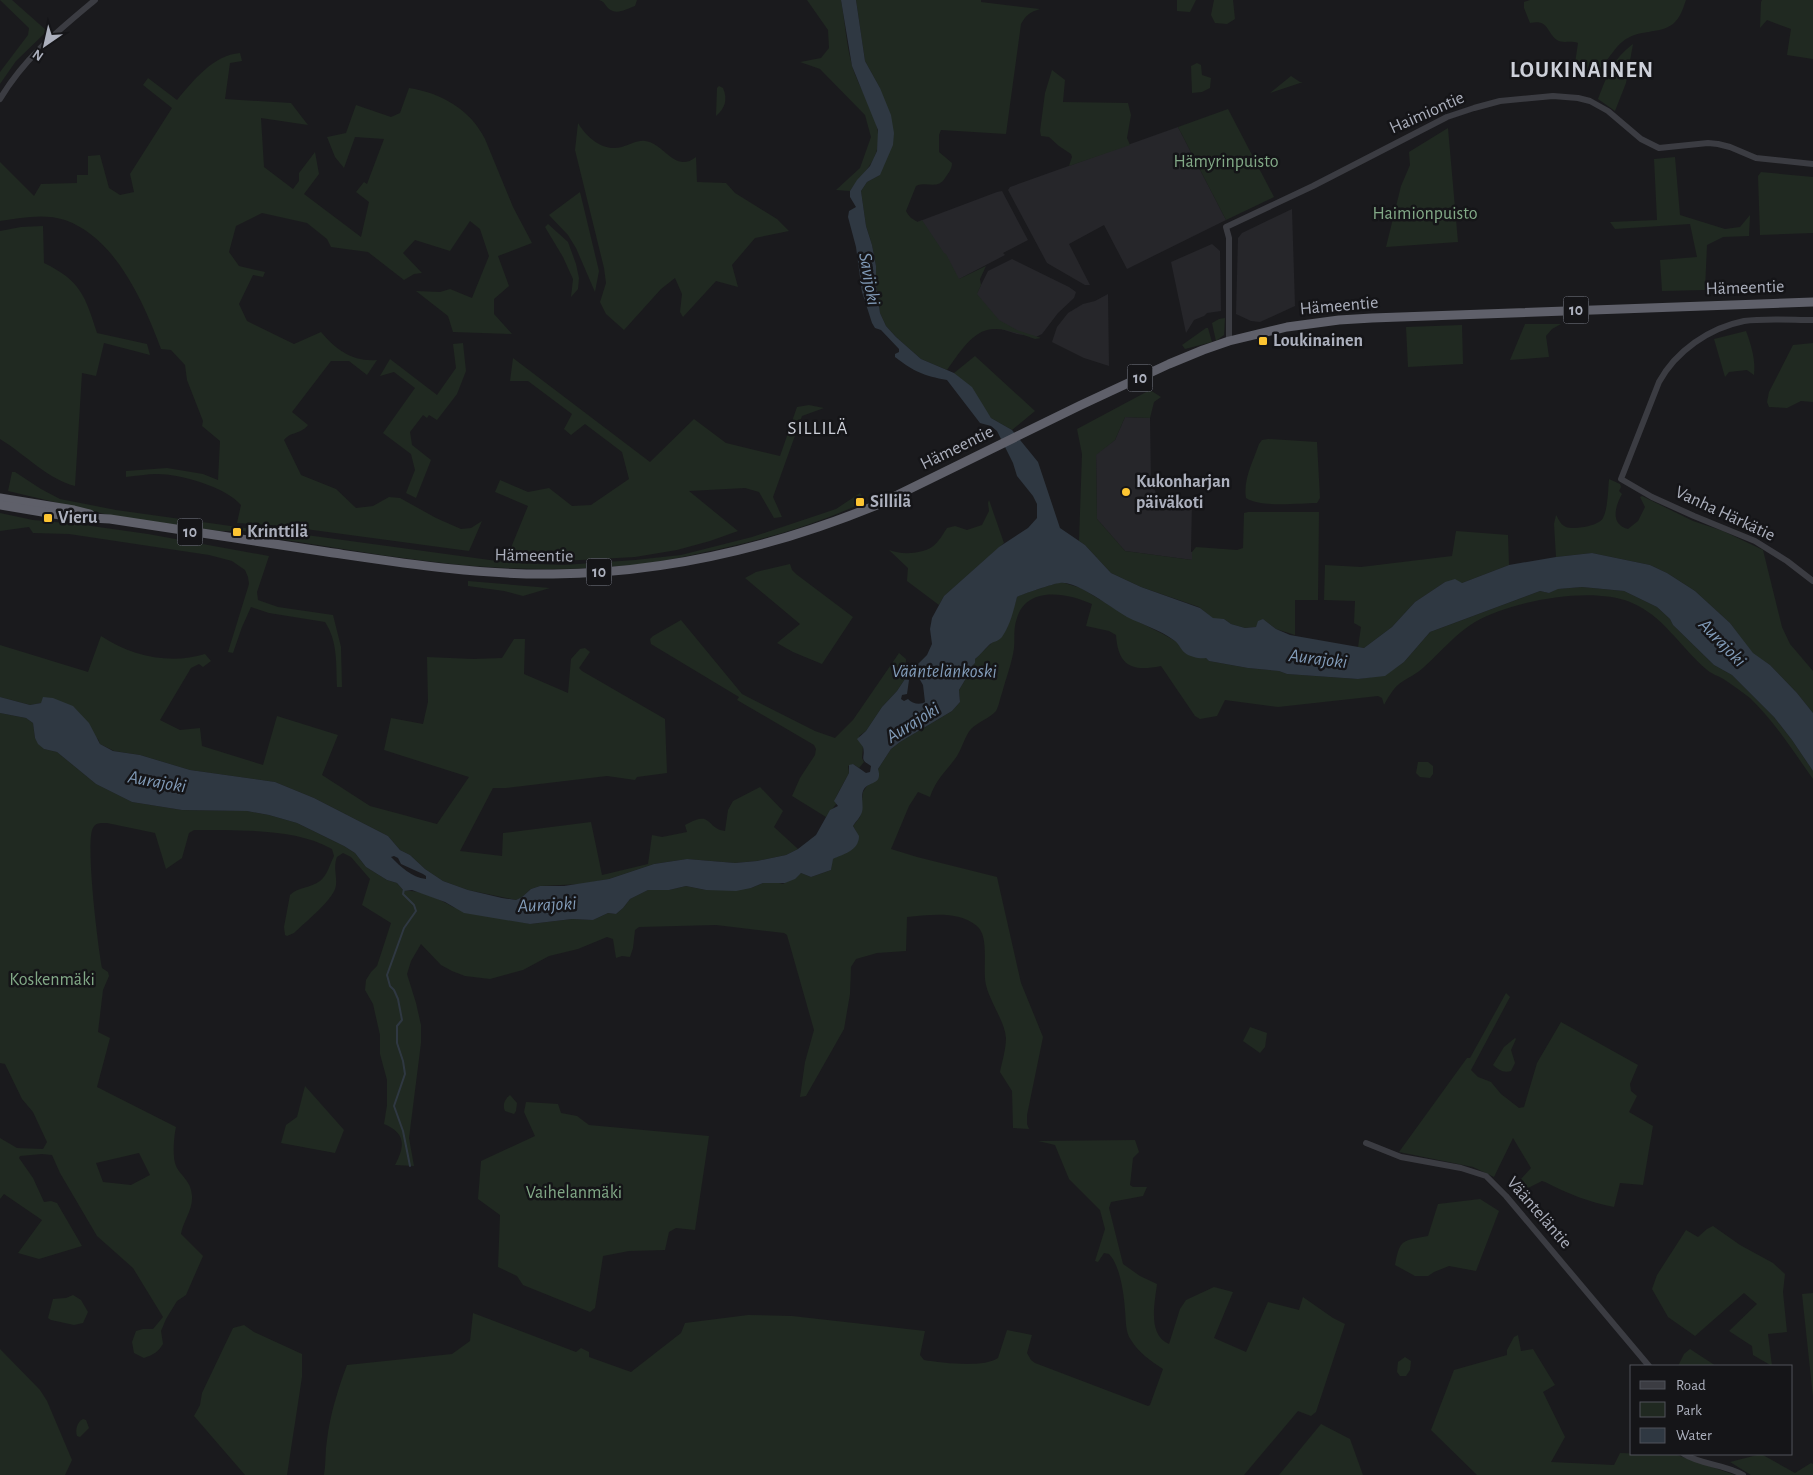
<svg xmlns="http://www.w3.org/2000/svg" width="1813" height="1475" font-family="'Alegreya Sans',sans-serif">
  <rect width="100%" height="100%" fill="#1a1a1d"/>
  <g fill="#26262a">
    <path d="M1178 127 1226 220 1127 269 1104 225 1069 244 1090 285H1085L1047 263 1008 190 1010 187Z"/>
    <path d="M1002 191 1028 240 1003 253 1005 255 944 287 912 224 997 192Z"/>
    <path d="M1292 209 1295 306 1260 322 1251 321 1236 314 1238 238 1242 233Z"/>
    <path d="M1212 244 1220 251 1221 311 1207 313 1204 316 1194 320 1186 333 1171 262Z"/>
    <path d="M1012 259 1069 287 1076 292 1074 298 1058 313 1042 334 1036 337 1017 334 995 327 958 331 988 271Z"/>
    <path d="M1108 294 1109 366 1084 358 1052 342 1057 327 1068 313 1083 304 1095 301Z"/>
    <path d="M1125 417 1150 418 1151 481 1160 503H1192L1191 552H1192V560L1125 551 1097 519 1096 454 1115 440Z"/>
  </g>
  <g fill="#202921" fill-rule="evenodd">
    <path d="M0 0H12L47 31 16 61 0 84V72L28 35 29 28Z"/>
    <path d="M599 0H637L635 6C626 9 616 16 608 8 604 4 605 2 599 0Z"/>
    <path d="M807 0H841C845 21 846 44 852 65 859 92 887 125 876 153 871 168 858 178 850 191L836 190 860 168 871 137 865 115 820 69 800 62 821 58 829 48 828 30Z"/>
    <path d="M856 0H981V2L1040 9C1030 12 1026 15 1021 24L1006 134 941 130 939 135V152L952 163C952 169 949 172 945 178 938 190 927 181 916 186L906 211C909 217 912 219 918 222L922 220 944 253 946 254 959 279 986 266 980 279 981 285 977 294 999 320 1017 330 1041 338 1035 339C1023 335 1006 328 993 329 972 330 958 355 947 370L921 359 896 337 886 326 880 313 876 284V266L872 245 866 226 861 191 867 182 880 175V88L865 61Z"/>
    <path d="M1177 0H1196L1190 12 1177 11Z"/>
    <path d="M1214 0H1233L1235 19 1227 24 1215 23 1211 15Z"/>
    <path d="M1530 0H1686C1683 9 1680 18 1673 24 1659 35 1639 28 1622 42 1607 55 1599 82 1575 76L1574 70 1578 43C1571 40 1563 44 1557 40 1546 32 1549 19 1530 23L1524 8V2Z"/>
    <path d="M1762 0H1813V59L1787 55 1791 29 1767 20 1760 28 1761 2Z"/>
    <path d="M1633 44 1626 83 1615 111 1598 99C1607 76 1612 60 1633 44Z"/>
    <path d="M240 53 242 61 230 63 225 99 291 103 308 125 261 118 264 167 293 189 299 181V173L315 152 319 174 304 194 361 237 369 202 356 192 364 182 367 184 384 139 355 137 344 168 335 157 327 137 346 133 356 105 391 117 400 113 409 88C441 93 470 109 485 139L513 207 532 243 498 256 509 286 494 299V314L512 334 453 332 448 316 416 291 440 292 450 289 472 298 489 256 480 229 470 221 450 251 415 240 403 253 422 273 414 274 404 280 368 252 331 247 327 239 307 223 262 213 236 226 229 252 239 266 265 272 263 277 253 275 239 304 247 321 294 344 321 332C336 350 353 362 377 360L367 375 349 361H331L292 412 308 425C300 435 291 431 284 440L301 475 336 489 356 508 373 506 389 497 400 498 436 518 461 529 471 528 482 521 469 551 283 526 237 523 241 505C226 487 180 474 157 474 147 474 136 476 126 477V471L167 468 203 474 218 480 220 441 202 426 203 421 187 380 185 365 171 350 161 349C144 303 116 238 65 220 44 213 21 218 0 221V162L34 196 41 184 77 183V175H88V156L100 155 109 188 120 195 134 192 130 174 172 108 143 85 148 78 177 100C193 81 213 55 240 53Z"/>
    <path d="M1197 63 1201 65 1202 75 1211 78 1210 88 1202 92 1192 93 1191 66Z"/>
    <path d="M1052 70 1065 80 1063 102 1128 103 1131 115 1127 138 1130 145 1069 166 1072 157 1071 154 1059 146 1049 137 1041 136 1040 131 1045 93Z"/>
    <path d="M1291 76 1300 82H1303L1270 93Z"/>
    <path d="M719 86 723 88C728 100 725 108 716 116L717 88Z"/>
    <path d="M1228 109 1274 197 1226 220 1178 127Z"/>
    <path d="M578 123C587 138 603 152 622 147 629 145 637 140 645 141 664 143 675 174 696 157L697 182 726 183 735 193 777 219 789 231 755 238 732 265 738 287 716 281 683 317 680 312 682 294 675 278 661 289 624 330 606 314 600 302 606 283 604 268 575 150Z"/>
    <path d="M1448 128 1458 242 1386 247 1401 186 1410 165 1409 152Z"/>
    <path d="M1675 157 1680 215 1725 229 1740 227 1750 215 1749 236 1723 237 1707 245 1705 290 1662 291 1660 260 1697 257 1690 224 1615 229 1610 222 1657 220 1654 159Z"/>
    <path d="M1761 172 1813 177V233L1760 235 1758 176Z"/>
    <path d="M580 192 599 271 595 292 576 248 568 235 549 215Z"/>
    <path d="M548 224 568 242 576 264 579 278 578 289 571 297 573 279 563 257 545 227Z"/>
    <path d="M43 226 44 263C81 281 85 296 97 333L147 344 150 355 104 343 96 376 82 373 75 486C47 479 25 454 0 439V231L21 227Z"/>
    <path d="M1225 318 1224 335 1216 341 1212 323 1219 319Z"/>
    <path d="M1525 324H1561L1552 329 1546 336 1549 357 1510 360Z"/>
    <path d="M1462 325 1463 364 1408 367 1406 327Z"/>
    <path d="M1206 328H1208L1212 342 1185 349 1182 345Z"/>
    <path d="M1746 331C1751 344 1756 361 1754 375L1747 370 1729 372 1725 377 1714 339Z"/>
    <path d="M463 343 466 371 457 394 437 420 429 415 427 418 423 415 410 432 412 445 431 460 416 498 406 493 415 470 411 454 383 433 415 388 394 372 380 376 390 359 437 395 456 368 453 344Z"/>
    <path d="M1813 343V402L1801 401 1787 408 1769 407 1767 402 1769 392 1793 345Z"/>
    <path d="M975 356 1035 411 1012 430 991 418 954 373Z"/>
    <path d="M513 358 650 462 694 419 726 443 780 456 797 407 809 405 824 408 802 416 773 497 782 517 774 518 759 492 745 488 689 491 738 531 710 541 677 550 635 557 562 561 508 555 528 506 495 492 500 480 528 492 549 488 572 506 591 505 629 479 622 452 585 424 571 435 564 429 572 414 528 381H510Z"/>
    <path d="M1150 390 1161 397 1154 402 1150 418 1125 417 1115 440 1096 455 1097 519 1125 551 1192 560V552L1196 547 1237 550 1243 548 1244 513 1248 512H1319L1318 600H1295V635L1276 629 1263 619 1256 627 1245 628 1231 624 1224 619H1213L1199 607 1141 587 1111 573 1085 545 1079 541 1082 454 1077 429Z"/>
    <path d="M1268 439 1317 442 1320 498 1317 503C1299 503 1261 508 1246 498 1243 479 1253 462 1259 444L1262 440Z"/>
    <path d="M12 472H15L41 489 60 499 116 510 267 531 263 536 244 531H220L113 516 8 491Z"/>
    <path d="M1609 479 1620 484 1621 487 1619 491 1622 494C1615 506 1610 525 1628 529L1638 521 1645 507 1640 497 1642 496 1693 521 1723 531 1763 550 1782 627 1790 644 1813 671V713L1797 693 1770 665 1753 654 1730 623 1695 591 1667 573 1650 565 1592 553 1556 557 1554 524 1556 515C1559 520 1561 525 1566 527 1574 530 1599 526 1603 518 1608 508 1608 491 1609 479Z"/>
    <path d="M860 493 863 498 857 502 858 505C816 524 772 537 728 547 696 554 664 562 632 565 569 571 505 570 443 563 388 557 333 547 278 539L276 537 275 533 277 531 511 563 564 565 635 560 681 555 752 537 836 509Z"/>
    <path d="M989 500 1004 543 944 596 939 605 907 581 908 568 889 550C901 555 921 554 932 547 939 542 943 534 947 528L955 526 967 530 982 525 989 511 988 503Z"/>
    <path d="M0 513 33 520 77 524 148 534 269 556 257 592 258 600 278 607 333 615 341 647 342 687H337C336 664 338 642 325 622L269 613 251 607 242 627 233 653 228 652 249 584 248 577 245 570 232 561 209 555 69 534 33 533 29 527 0 531Z"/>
    <path d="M1456 531 1508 535 1509 565 1462 583 1445 582 1415 602 1392 627 1364 648 1358 647 1361 627 1354 623 1355 601 1324 600 1325 565 1361 567 1452 556Z"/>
    <path d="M790 564 792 570 796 574 853 617 822 664 793 652 777 643 800 624 745 578 756 572Z"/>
    <path d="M468 581 550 588 523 596 504 591 468 586Z"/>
    <path d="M1061 582 1081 588 1127 616 1163 634 1177 642 1185 653 1206 658 1209 661 1248 668 1279 671 1287 674 1358 679 1385 675 1404 662 1430 632 1540 591 1549 593 1557 589 1582 587 1624 591 1657 607 1670 619 1673 625 1714 665 1732 675 1774 717 1792 740 1813 771V779C1793 751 1775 722 1750 698 1742 692 1734 686 1725 680 1719 676 1711 674 1706 669 1680 647 1663 615 1630 602 1590 586 1512 601 1475 622 1455 634 1441 652 1424 667 1417 674 1407 678 1399 684 1392 690 1388 698 1384 705L1382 698 1378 696 1278 707 1225 700 1217 716 1200 719 1195 716 1161 666C1132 672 1118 666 1116 635L1109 631 1086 626 1092 604C1068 593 1027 585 1017 618 1013 629 1015 638 1014 648 1012 663 1006 678 1002 693 1000 698 999 706 996 711 990 718 978 722 971 729 965 736 962 748 957 756 946 772 937 777 930 797L918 792 909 806 891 849 917 857 997 877 1021 983 1043 1037 1027 1115V1124L1029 1129 1013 1128 1012 1091 1000 1072C1002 1062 1006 1049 1006 1038 1005 1022 990 1002 986 985 982 969 990 937 977 926 958 910 929 915 907 917L906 951 877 953 856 959 851 967 850 994 844 1029 806 1096 800 1097 805 1062 814 1030 787 935 784 933 716 925 639 927 635 930 633 948 630 957 622 956 616 958 613 939 607 937 578 949 549 956 523 970 490 979 465 976 452 971 441 965 421 944 411 961 407 974 416 1003 421 1025V1043L409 1138 414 1166 395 1165C405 1146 406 1133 384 1124L387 1105V1080L380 1054V1035L373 1004 365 990 366 980 371 972 377 966 391 923 362 905 370 879 351 857 343 853 337 857C333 867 337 875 336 885 335 899 304 923 294 933L287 936 285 935 284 927 290 895C297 887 311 888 320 881 327 876 330 864 334 856L332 849C293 827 237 831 194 830L189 833 182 858 166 869 155 833 107 823C101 823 96 822 93 828 85 841 98 948 102 968L108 972 109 976 103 990 98 1032 110 1038 97 1087 176 1127C174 1136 172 1157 176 1166 181 1177 191 1180 192 1196 193 1210 183 1221 181 1234L203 1256 186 1295 177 1301 166 1319 161 1331 163 1344C158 1352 153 1355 144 1358L134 1353 132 1342 136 1331 143 1329H153L163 1317 133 1268 97 1236 60 1173 52 1155 42 1154 20 1156 19 1158 33 1178 44 1202 51 1201 57 1203 82 1246 39 1259 18 1253 42 1220 4 1194 0 1199V1138L17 1148 43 1149 47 1142 33 1112 22 1099 5 1064 0 1063V713L26 718 33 723 35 738 44 749 57 752 96 784 132 802 182 810 247 811 269 815 297 823 344 846 355 853 366 867 387 880 397 883 404 891C419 889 440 899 453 907L530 924 572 919 593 920 608 913 616 914 623 908 630 899 648 890H669L686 886 706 890 751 888 763 883 776 882 783 884 801 873 811 877 831 870 832 859C848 851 867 847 853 826L860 817 863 792 891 749 900 742 952 711 960 702 959 690 965 680 967 670 975 663V659L1007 628 1017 597C1021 594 1054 584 1061 582ZM139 1153 150 1175 131 1185 103 1182 96 1163Z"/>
    <path d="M681 620 742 694 815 731 835 738 853 720 899 653 906 659 905 679 897 691 882 707 866 731 859 736 863 747 862 758 864 762 859 768 853 764 848 766 849 773 836 797 835 802 837 803 826 817 792 796 800 778 815 755 816 749 814 745 737 700 739 697 651 644 650 639 653 636Z"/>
    <path d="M101 636C131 656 170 665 205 654L211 661 203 667 199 664 191 668 160 720 180 730 200 728 202 746 263 765 277 716 338 735 322 775 370 806 437 824 469 777 384 750 391 718 423 724 428 702 427 657 473 659 502 658 514 639H525L524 674 568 693 571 659 580 649 585 648 590 652 579 668 582 671 665 719 667 773 637 777 635 780 607 776 506 788H493L460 851 502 856 503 833 591 822 602 875 648 864 652 835 662 837 687 832 685 825C713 809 705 828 725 831L728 810 733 801 760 787 783 811 774 827 798 849 786 855 757 861 735 863 687 859 654 864 609 879 582 884 540 886 531 889 522 897 516 900 468 890 443 881 425 869 410 855 400 850 388 836 314 798 275 782 190 770 140 755 114 751 100 744 98 739 41 703 30 705 0 697V645L88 672Z"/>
    <path d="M1418 762H1428L1433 766V774L1430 778 1420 777 1416 773Z"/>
    <path d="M1506 993 1510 997 1471 1070 1478 1077 1491 1082 1501 1094 1519 1108 1524 1107 1537 1063 1561 1022 1638 1065 1630 1084 1631 1091 1637 1096 1629 1112 1653 1126 1643 1185 1620 1183 1614 1207C1589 1202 1568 1194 1545 1182L1542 1181 1528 1188 1521 1179 1531 1168 1513 1138 1494 1177 1473 1167 1399 1152 1467 1058H1470Z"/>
    <path d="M1250 1027 1267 1033 1265 1047 1260 1053 1243 1041Z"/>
    <path d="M1515 1038 1516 1039 1511 1050 1515 1063 1511 1071C1503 1073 1499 1070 1493 1065L1504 1047Z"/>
    <path d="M305 1086 344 1130 335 1153 281 1143 286 1125 297 1117Z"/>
    <path d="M510 1095 517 1103 516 1111 514 1114 505 1111C502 1105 505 1099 510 1095Z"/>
    <path d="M526 1102 558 1104 561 1113 577 1116 589 1125 709 1136 695 1230 676 1228 669 1232 665 1250 629 1251 603 1256 595 1308 590 1312 523 1285 517 1276 498 1267 500 1215 478 1199 481 1161 535 1136 524 1112Z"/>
    <path d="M1135 1140 1139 1152 1133 1158 1130 1185 1133 1187H1147L1143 1196 1111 1202 1109 1208 1123 1264 1140 1276 1157 1284C1155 1302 1147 1335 1169 1344L1180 1309 1186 1300 1214 1287 1233 1292 1214 1338 1246 1352 1268 1302 1299 1310 1303 1297 1333 1318 1345 1324 1316 1412 1311 1416 1298 1411 1244 1475H324C326 1463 325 1452 327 1440 330 1415 338 1389 347 1365L452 1354 470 1341 473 1313 576 1352 581 1348 589 1352V1357L631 1372 681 1333 685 1323 748 1315 792 1316 925 1331 920 1355 924 1360C942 1363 984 1368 998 1358L1007 1330 1032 1335 1027 1353 1031 1360 1035 1363 1148 1406 1150 1405 1163 1369C1151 1361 1139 1353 1131 1340 1125 1332 1126 1319 1125 1310 1124 1294 1120 1265 1109 1254L1104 1253 1098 1262 1095 1261 1105 1229 1100 1210 1069 1179 1055 1145 1038 1141Z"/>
    <path d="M1480 1199 1499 1211 1476 1271 1449 1266 1434 1272 1428 1276H1415L1395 1265C1400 1238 1403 1241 1428 1236L1438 1204Z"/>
    <path d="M1713 1226 1740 1245 1773 1263 1785 1274 1783 1292 1787 1332 1768 1334 1772 1366 1753 1355 1752 1346 1729 1331 1757 1304 1744 1293 1695 1336 1668 1317 1652 1289 1657 1275 1686 1230 1698 1237 1707 1229Z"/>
    <path d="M1813 1293V1397L1802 1294Z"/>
    <path d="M73 1295 81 1300 88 1312 83 1323 74 1325 51 1320 48 1318 53 1299 66 1298Z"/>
    <path d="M244 1325 254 1332 302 1354V1377L287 1475H245L194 1416 200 1405 202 1393 233 1328Z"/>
    <path d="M1518 1335 1521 1351 1533 1349 1555 1385 1543 1392 1565 1437 1551 1462 1614 1465 1620 1453 1677 1455 1735 1475H1477L1431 1430 1454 1370 1507 1355V1350L1514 1337Z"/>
    <path d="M0 1349 40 1390 47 1401 72 1460 65 1475H0Z"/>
    <path d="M1690 1349 1716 1366H1678L1684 1354Z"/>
    <path d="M1405 1357 1411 1361 1410 1370 1406 1376H1400L1397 1372 1398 1362Z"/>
    <path d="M83 1419 86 1420 89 1428 80 1437 77 1436C75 1430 77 1422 83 1419Z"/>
    <path d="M1321 1424 1350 1439 1363 1475H1279Z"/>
    <path d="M1761 1454 1795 1473 1811 1463 1813 1464V1475H1751L1730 1462Z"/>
  </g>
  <path fill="#2f3842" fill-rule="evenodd" d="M841 0H856L865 61 880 88 891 115 894 133 893 145 880 175 867 182 861 191 866 226 872 245 876 266V284L880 313 886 326 896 337 921 359 954 373 972 387 991 418 1012 430 1038 462 1060 528 1085 545 1111 573 1141 587 1200 608 1213 618 1224 619 1231 624 1245 628 1256 627 1258 621 1263 619 1276 629 1290 635 1364 648 1392 627 1415 602 1445 582 1455 579 1462 583 1509 565 1556 557 1592 553 1650 565 1667 573 1695 591 1730 623 1753 653 1770 665 1797 693 1813 713V771L1792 740 1774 717 1732 675 1714 665 1673 625 1670 619 1657 607 1624 591 1582 587 1558 589 1549 593 1540 591 1430 632 1404 662 1385 676 1358 679 1287 674 1279 671 1248 668 1209 661 1206 658C1200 659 1190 657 1185 653 1181 650 1179 644 1175 641 1161 630 1143 625 1127 617 1112 608 1098 597 1082 589 1076 586 1066 582 1060 583 1055 583 1020 595 1017 597 1014 609 1010 626 1002 637 998 642 993 641 989 645 985 649 980 655 975 659V663L968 670 965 680 959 690 960 702 952 711 900 742 891 749 878 769C883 785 869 781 864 789 860 795 864 805 862 812 860 818 856 821 853 826L859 836C859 851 843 854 833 859L831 870 811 877 801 873 795 879 785 883H763L751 888 736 891 706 890 686 886 669 890H648L630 899 623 908 616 914 608 913 593 920 572 919 530 924 464 913 445 902 412 890 404 891 397 883 387 880 366 867 355 853 344 846 297 823 269 815 247 811 182 810 132 802 96 784 57 752 44 749 38 744 35 738 33 723 26 718 0 713V697L30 705 41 703 43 697 53 698 73 706 89 723 100 744 113 751 140 755 190 770 275 782 314 798 388 836 400 850 410 855 425 869 443 881 468 890 502 898 516 900 522 897 531 889 540 886H564L609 879 654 864 687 859 735 863 757 861 786 855 798 849 816 835 830 810 838 806 834 801 849 773V765L853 764 866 773 870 772 871 766C858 758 866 758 863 747L857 739 866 731 882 707 897 691 905 679 909 680 907 694 902 695 901 699 904 701 908 699C912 704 921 705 925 702L923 685 919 678 921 675 918 670V664L927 655 932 644 930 629 932 618 944 596 999 547 1028 528 1037 518V504L1033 496 1017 476 1013 463 997 431 991 426 980 423 947 380C924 376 913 371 895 357V354L899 352V349L881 330 875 328 872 323 862 292 856 247 848 217 849 211 856 207 850 197V191L857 180 870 166 877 151 878 130 852 66ZM394 856 398 858 401 864 423 874 426 876V879C411 877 401 867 391 857Z"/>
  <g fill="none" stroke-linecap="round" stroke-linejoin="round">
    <path stroke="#2f3842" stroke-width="2" d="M404 889 403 894 414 905 416 911 404 928 387 975 390 986 394 990 398 999 402 1020 397 1026V1043L403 1061 405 1074 394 1106 403 1131 410 1166"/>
    <g stroke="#3b3c42" stroke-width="6">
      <path d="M0 99C24 58 59 30 95 0"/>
      <path d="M1813 320C1793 320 1763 318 1744 321 1709 328 1676 351 1659 382L1621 479 1652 497 1694 516 1755 541 1787 561 1813 581"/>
      <path d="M1229 341V238L1226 227 1313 186 1447 117 1474 108 1500 101 1553 96 1578 98 1590 101 1608 111 1641 139 1659 148 1708 143 1718 144 1730 147 1756 158 1813 164"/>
      <path d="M1366 1143 1401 1157 1461 1168 1486 1176 1506 1196 1649 1366"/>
      <path d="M1684 1454C1701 1465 1725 1464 1743 1475"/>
    </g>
    <g stroke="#5f606a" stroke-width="9">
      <path d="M0 498 74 510 90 514"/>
      <path d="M0 505 72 517 110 519C182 530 255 541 327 552 402 563 477 575 553 574 665 573 774 547 877 505L1081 405 1169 364 1203 350 1229 341 1287 327 1339 320 1372 318 1813 302"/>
    </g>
  </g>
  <g fill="#fdc532" stroke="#151518" stroke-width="2">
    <rect x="1258" y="336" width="10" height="10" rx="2.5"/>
    <circle cx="1126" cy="492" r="5"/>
    <rect x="855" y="497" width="10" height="10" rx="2.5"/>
    <rect x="43" y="513" width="10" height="10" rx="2.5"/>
    <rect x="232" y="527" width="10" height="10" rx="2.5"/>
  </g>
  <g text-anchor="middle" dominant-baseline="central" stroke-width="5" stroke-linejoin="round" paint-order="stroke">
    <g fill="#151518" stroke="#7f828c" stroke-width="1">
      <rect x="1563.5" y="296.5" width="25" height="27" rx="4"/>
      <rect x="1127.5" y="364.5" width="25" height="27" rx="4"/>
      <rect x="177.5" y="518.5" width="25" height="27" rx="4"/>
      <rect x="586.5" y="558.5" width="25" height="27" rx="4"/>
    </g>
    <g font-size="16" font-weight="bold" fill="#acb0bd">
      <text x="1576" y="310">10</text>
      <text x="1140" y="378">10</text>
      <text x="190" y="532">10</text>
      <text x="599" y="572">10</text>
    </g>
    <g font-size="18" fill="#acb0bd" stroke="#151518">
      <text transform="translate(1427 113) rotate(-24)">Haimiontie</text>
      <text transform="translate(1745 288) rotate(-2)">Hämeentie</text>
      <text transform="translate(1339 306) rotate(-5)">Hämeentie</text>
      <text transform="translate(957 448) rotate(-26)">Hämeentie</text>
      <text transform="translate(1725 514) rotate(25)">Vanha Härkätie</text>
      <text transform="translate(534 556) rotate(1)">Hämeentie</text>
      <text transform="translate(1539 1213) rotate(49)">Väänteläntie</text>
    </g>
    <g font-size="18" fill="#82a987" stroke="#151518">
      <text x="1226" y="162">Hämyrinpuisto</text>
      <text x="1425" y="214">Haimionpuisto</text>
      <text x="52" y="980">Koskenmäki</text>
      <text x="574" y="1193">Vaihelanmäki</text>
    </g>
    <g font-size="18" font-weight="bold" fill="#acb0bd" stroke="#151518" text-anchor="start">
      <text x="1273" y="341">Loukinainen</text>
      <text x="1136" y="482">Kukonharjan<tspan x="1136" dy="21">päiväkoti</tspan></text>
      <text x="870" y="502">Sillilä</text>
      <text x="58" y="518">Vieru</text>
      <text x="247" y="532">Krinttilä</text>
    </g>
    <g font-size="19" font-style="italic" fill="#829cb9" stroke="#151518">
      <text transform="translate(869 279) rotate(80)">Savijoki</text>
      <text transform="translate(1722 643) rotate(46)">Aurajoki</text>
      <text transform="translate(1318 659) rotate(7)">Aurajoki</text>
      <text x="944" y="671">Vääntelänkoski</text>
      <text transform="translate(913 723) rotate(-32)">Aurajoki</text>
      <text transform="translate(157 782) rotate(10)">Aurajoki</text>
      <text transform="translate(547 905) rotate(-3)">Aurajoki</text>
    </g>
    <g font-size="19" letter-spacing="1" fill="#cdd0d9" stroke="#151518">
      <text x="818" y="428">SILLILÄ</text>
    </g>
    <g font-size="22" font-weight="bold" letter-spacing="1" fill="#cdd0d9" stroke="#151518">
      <text x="1582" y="70">LOUKINAINEN</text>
    </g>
  </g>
  <rect x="1630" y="1365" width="162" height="90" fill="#151518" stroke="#51535a"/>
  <rect x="1640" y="1381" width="25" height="8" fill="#3b3c42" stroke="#51535a"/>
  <text x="1676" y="1390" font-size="15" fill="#acb0bd">Road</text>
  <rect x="1640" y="1402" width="25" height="15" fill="#202921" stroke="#51535a"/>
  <text x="1676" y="1415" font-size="15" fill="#acb0bd">Park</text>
  <rect x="1640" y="1428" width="25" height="15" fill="#2f3842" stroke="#51535a"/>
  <text x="1676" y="1440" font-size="15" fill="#acb0bd">Water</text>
  <g transform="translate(45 45) rotate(214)" stroke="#151518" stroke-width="4" paint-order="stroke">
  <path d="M0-4L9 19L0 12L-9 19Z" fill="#acb0bd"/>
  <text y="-8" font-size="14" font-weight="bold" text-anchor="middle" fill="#acb0bd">N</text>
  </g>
</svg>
